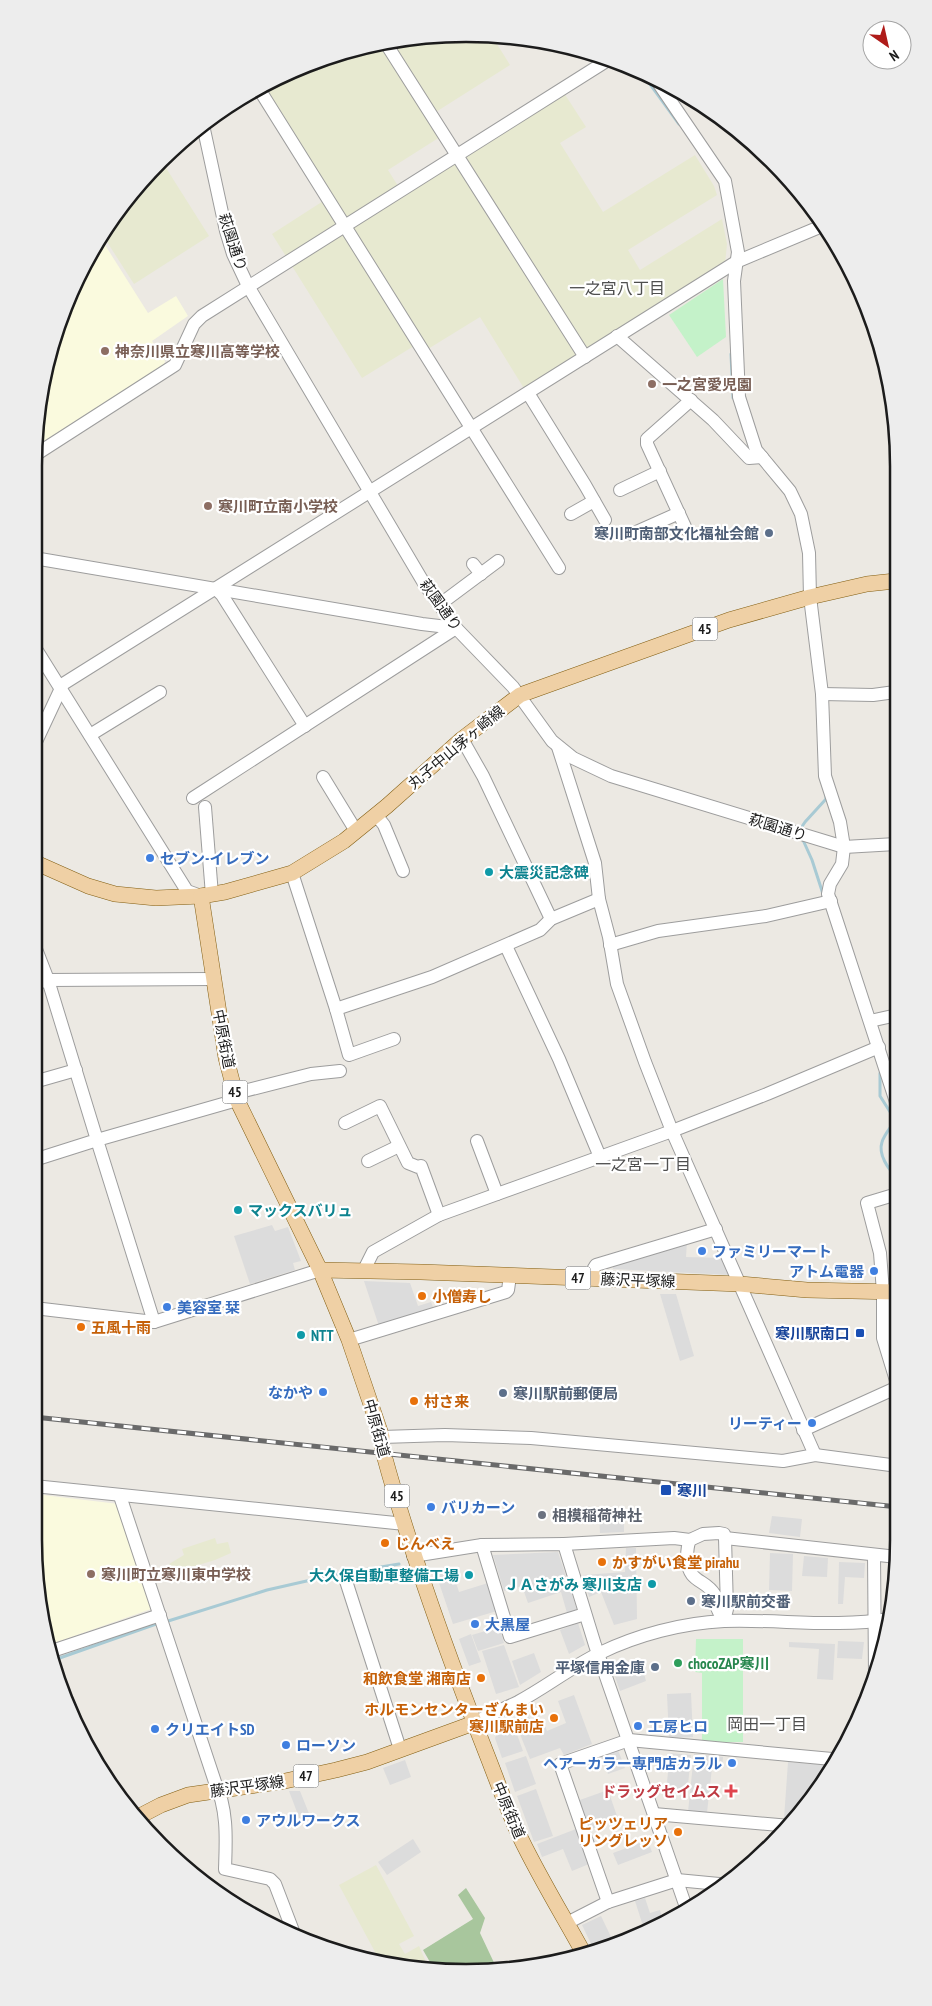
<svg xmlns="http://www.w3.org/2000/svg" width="932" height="2006" font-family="'PT Sans Narrow','Noto Sans JP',sans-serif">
  <rect width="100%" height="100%" fill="#ece9e3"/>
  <g fill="#fafade">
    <path d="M100 237 148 313 176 296 188 316 152 341 165 361 164 365 36 446 42 382 67 301Z"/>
    <path d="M34 1494 119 1504 154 1608 51 1644 34 1540Z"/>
  </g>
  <g fill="#e7e9d0">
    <path d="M466 34 492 36 510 65 428 117 440 137 388 170 403 194 564 93 586 127 560 143 603 212 695 155 714 186 717 195 628 250 640 270 722 219 727 244 725 264 525 390 480 317 428 349 422 341 362 378 272 234 331 196 262 87 300 67 381 42Z"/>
    <path d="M161 160 209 236 134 284 102 234 106 226Z"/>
    <path d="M215 1538 217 1544 228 1542 231 1553 215 1560 172 1573 169 1564 184 1555 182 1549Z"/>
    <path d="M376 1865 414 1936 399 1944 405 1954 419 1946 429 1969 415 1967 413 1964 409 1967 381 1963 339 1885Z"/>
  </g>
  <path fill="#a8c69d" d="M466 1888 485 1918 480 1933 497 1969 466 1972 434 1969 423 1950 473 1919 458 1895Z"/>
  <g fill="#c4f2c9">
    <path d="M723 279 726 337 697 357 669 315Z"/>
    <path d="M696 1639H743V1742H702V1673L695 1672Z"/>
  </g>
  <g fill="#dcdcdc">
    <path d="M272 1225 275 1231 288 1227 301 1261 293 1263 295 1270 250 1284 234 1236Z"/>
    <path d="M687 1241 686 1257 724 1258 731 1275 613 1269V1265Z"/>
    <path d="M364 1281 410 1283 418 1306 431 1302 434 1309 379 1326Z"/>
    <path d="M660 1294H676L694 1356 680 1361Z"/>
    <path d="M599 1512H624V1532L600 1533Z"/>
    <path d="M772 1516 802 1519 800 1537 769 1533Z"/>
    <path d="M626 1548H636L637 1619 614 1625 601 1592 589 1597 583 1575 625 1572Z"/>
    <path d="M558 1552 577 1610 567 1613 561 1592 528 1603 522 1586 504 1591 493 1555Z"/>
    <path d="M770 1553 793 1554 792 1591 769 1590Z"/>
    <path d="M804 1556 828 1558 827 1577 802 1576Z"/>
    <path d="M839 1562 865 1563 864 1578 845 1577 843 1604H838Z"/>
    <path d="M451 1567 459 1592 488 1583 497 1611 453 1624 435 1571Z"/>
    <path d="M578 1623 585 1645 569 1654 560 1630Z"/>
    <path d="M499 1627 504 1643 478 1651 472 1635Z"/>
    <path d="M471 1634 481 1662 469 1666 459 1639Z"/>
    <path d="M838 1641 864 1642 862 1659 837 1658Z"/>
    <path d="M789 1642 835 1644 833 1680 817 1679 819 1649 789 1647Z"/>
    <path d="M504 1645 519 1687 496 1694 482 1651Z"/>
    <path d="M534 1653 541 1672 520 1685 512 1661Z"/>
    <path d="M640 1659 646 1681 620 1691 613 1671Z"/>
    <path d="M691 1693 693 1737 669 1738 667 1694Z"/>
    <path d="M574 1695 592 1744 564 1755 560 1748 530 1759 515 1722 529 1717 534 1730 545 1726 547 1731 566 1723 558 1701Z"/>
    <path d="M514 1726 523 1751 502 1758 495 1738 498 1731Z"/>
    <path d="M618 1750 625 1768 608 1774 601 1757Z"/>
    <path d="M670 1753 691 1755 687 1795 666 1792Z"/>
    <path d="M694 1754 723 1757 722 1768H712L707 1813 688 1812Z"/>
    <path d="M526 1756 536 1784 515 1792 505 1763Z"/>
    <path d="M405 1760 411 1777 390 1785 383 1768Z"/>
    <path d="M788 1762 828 1765 794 1819H784Z"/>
    <path d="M536 1789 553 1836 534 1842 517 1796Z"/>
    <path d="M608 1790 618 1819 588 1830 577 1801Z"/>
    <path d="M289 1791H300L310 1816 300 1820Z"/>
    <path d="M576 1829 589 1864 572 1871 563 1849 542 1857 537 1844Z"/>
    <path d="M413 1839 421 1852 387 1875 378 1862Z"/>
    <path d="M640 1843 641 1846 649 1844 652 1852 618 1865 613 1853Z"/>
    <path d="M645 1898 650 1913 660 1910 663 1921 644 1929 635 1901Z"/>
    <path d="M601 1916 613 1941 593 1948 582 1925Z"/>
  </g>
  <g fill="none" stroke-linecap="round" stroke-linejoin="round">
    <g stroke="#a8cad4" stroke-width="3">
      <path d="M642 73 679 124"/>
      <path d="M731 354 733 398"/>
      <path d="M801 828 805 822 826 799V796"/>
      <path d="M803 840 812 860 823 894"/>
      <path d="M880 1073V1096L892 1115 894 1122C890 1128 884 1135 882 1142 878 1154 888 1170 897 1176"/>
      <path d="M165 1622 267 1590 333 1575 399 1564"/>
      <path d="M54 1660 159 1623"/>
    </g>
    <defs>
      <g id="minor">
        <path d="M385 42 585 357"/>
        <path d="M657 81 725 181 738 252 734 281 739 397 756 450 790 491 801 514 809 553 810 597 822 694 825 776 840 822 844 847 842 864 830 884 828 894 897 1105"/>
        <path d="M259 89 559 568"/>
        <path d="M203 125 226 231 233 254 248 286 425 585 456 628 513 687 552 741 573 758 611 776 844 847 896 844"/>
        <path d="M617 336 713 420 749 458 762 457"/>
        <path d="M528 393 585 485 605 520"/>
        <path d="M35 455 175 365 194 324 202 316 608 60"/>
        <path d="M620 490 660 471"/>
        <path d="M571 514 594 501"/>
        <path d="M686 529 647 444V439L691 400"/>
        <path d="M632 534 679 513"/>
        <path d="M34 558 422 624 456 628"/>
        <path d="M473 564 481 574"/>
        <path d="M216 589 222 595 305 726"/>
        <path d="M439 605 498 561"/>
        <path d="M34 646 187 891 201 896"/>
        <path d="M822 694 873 695 895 692"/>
        <path d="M90 735 160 692"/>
        <path d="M462 739 483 776 551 919"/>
        <path d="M34 746 63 684 736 262 822 226"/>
        <path d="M558 747 595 863 599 899 609 937 617 984 645 1062 672 1131 815 1455"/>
        <path d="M323 777 356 831"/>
        <path d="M193 798 456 628"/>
        <path d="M205 807 212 895"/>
        <path d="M376 815 384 825 403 871"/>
        <path d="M292 873 336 1009 349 1055 394 1039"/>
        <path d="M610 945 658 931 766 916 831 901"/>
        <path d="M506 946 559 1059 600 1157"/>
        <path d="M34 984 48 980 213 979"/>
        <path d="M336 1009 432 977 540 930 551 919 599 899"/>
        <path d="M870 1021 897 1015"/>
        <path d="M34 1082 76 1070"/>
        <path d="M236 1093 311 1074 340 1071"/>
        <path d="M345 1123 380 1106 408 1163 418 1167 421 1166 439 1215"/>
        <path d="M477 1141 497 1194"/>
        <path d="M34 1160 97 1140 48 980 34 944"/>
        <path d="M368 1161 399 1146"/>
        <path d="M897 1194 867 1203 880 1253 883 1292V1338L898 1387"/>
        <path d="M364 1270 373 1252 439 1215 672 1131 767 1094 879 1047"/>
        <path d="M588 1278 596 1265 716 1229"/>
        <path d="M34 1308 154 1322 320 1270"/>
        <path d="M154 1322 97 1140 237 1100"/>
        <path d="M349 1340 506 1292 508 1290 510 1276"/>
        <path d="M803 1430 898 1387"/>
        <path d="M382 1437 445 1435 531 1438 783 1461 815 1455 898 1466"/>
        <path d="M34 1486 405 1524"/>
        <path d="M120 1496 215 1782C228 1810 226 1840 225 1869L270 1879 275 1884 293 1931"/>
        <path d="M719 1533 724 1534 725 1538 727 1609 724 1621C722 1617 718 1612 717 1607 716 1603 717 1599 715 1595 705 1578 689 1584 687 1559 687 1552 687 1546 690 1540L703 1534Z"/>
        <path d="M725 1538 897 1557"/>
        <path d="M564 1544 674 1538 690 1540"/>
        <path d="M482 1545 510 1637 585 1614"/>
        <path d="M874 1555 875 1675"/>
        <path d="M413 1556 482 1545 564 1544 595 1645 687 1910"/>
        <path d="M346 1581 400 1749"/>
        <path d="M52 1651 160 1615"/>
        <path d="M474 1723C488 1715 504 1709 518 1702 546 1687 571 1667 600 1653 637 1635 682 1623 724 1621 779 1619 835 1628 890 1619"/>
        <path d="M654 1814 790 1826"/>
        <path d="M608 1902 560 1764 629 1740 832 1759"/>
        <path d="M567 1923 608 1902 677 1880 719 1884"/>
      </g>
      <g id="major">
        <path d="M34 862 88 886 115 894 156 898 201 896 225 892 292 873 344 841 387 806 462 739 520 695 729 620 810 597 867 584 895 581"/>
        <path d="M201 896 226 1058 237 1100 320 1270 349 1340 382 1437 381 1442 384 1455C412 1557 448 1656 487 1755 498 1783 508 1812 521 1839 540 1878 562 1914 583 1952"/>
        <path d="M320 1270 421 1272 740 1284 807 1290 897 1292"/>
        <path d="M136 1818 161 1805 188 1795 285 1781 336 1770 367 1762 474 1723"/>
      </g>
    </defs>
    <use href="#minor" stroke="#9d9d9d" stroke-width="14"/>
    <use href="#major" stroke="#825e12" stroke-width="16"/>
    <use href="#minor" stroke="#fff" stroke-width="12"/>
    <use href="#major" stroke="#efd0a5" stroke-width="15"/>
    <defs>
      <path id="rail" d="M34 1417 898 1507"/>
    </defs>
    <use href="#rail" stroke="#6a6a6a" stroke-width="5"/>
    <use href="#rail" stroke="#fff" stroke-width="3" stroke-dasharray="9" stroke-linecap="butt"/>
  </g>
  <g fill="#8d6e63" stroke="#fff" stroke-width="2">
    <circle cx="105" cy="351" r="5"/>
    <circle cx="652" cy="384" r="5"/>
    <circle cx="208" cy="506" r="5"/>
    <circle cx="91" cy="1574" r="5"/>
  </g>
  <g fill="#5c6f8a" stroke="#fff" stroke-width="2">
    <circle cx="769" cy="533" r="5"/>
    <circle cx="503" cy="1393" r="5"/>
    <circle cx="691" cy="1601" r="5"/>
    <circle cx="655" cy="1667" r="5"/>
  </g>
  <g fill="#3f7fe0" stroke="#fff" stroke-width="2">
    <circle cx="150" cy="858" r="5"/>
    <circle cx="702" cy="1251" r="5"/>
    <circle cx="874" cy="1271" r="5"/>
    <circle cx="167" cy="1307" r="5"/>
    <circle cx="323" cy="1392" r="5"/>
    <circle cx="812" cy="1423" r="5"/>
    <circle cx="431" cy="1507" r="5"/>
    <circle cx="475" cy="1624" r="5"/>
    <circle cx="638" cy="1726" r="5"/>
    <circle cx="155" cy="1729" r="5"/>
    <circle cx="286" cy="1745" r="5"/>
    <circle cx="732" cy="1763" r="5"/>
    <circle cx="246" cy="1820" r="5"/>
  </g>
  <g fill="#0f9aa8" stroke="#fff" stroke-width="2">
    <circle cx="489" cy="872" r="5"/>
    <circle cx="238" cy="1210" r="5"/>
    <circle cx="301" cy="1335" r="5"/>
    <circle cx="469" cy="1575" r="5"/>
    <circle cx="652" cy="1584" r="5"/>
  </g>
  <g fill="#e8710a" stroke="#fff" stroke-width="2">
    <circle cx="422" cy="1296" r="5"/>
    <circle cx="81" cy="1327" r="5"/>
    <circle cx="414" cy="1401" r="5"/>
    <circle cx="385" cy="1543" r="5"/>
    <circle cx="602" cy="1562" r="5"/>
    <circle cx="481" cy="1678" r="5"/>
    <circle cx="554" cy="1718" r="5"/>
    <circle cx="678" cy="1832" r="5"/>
  </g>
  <g fill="#1a4fb4" stroke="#fff" stroke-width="2">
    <rect x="855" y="1328" width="10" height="10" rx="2.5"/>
    <rect x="660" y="1484" width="12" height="12" rx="2.5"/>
  </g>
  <circle fill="#6b7280" stroke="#fff" stroke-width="2" cx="542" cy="1515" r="5"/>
  <circle fill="#2e9e5b" stroke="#fff" stroke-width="2" cx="678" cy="1663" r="5"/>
  <path fill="#e0444e" stroke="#fff" stroke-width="2" d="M728.5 1783.5h5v5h5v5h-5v5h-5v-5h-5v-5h5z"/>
  <g text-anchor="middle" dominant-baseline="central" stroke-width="4.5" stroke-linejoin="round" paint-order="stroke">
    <g fill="#fff" stroke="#606060" stroke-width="1">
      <rect x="692.5" y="617.5" width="25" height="23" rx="4"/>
      <rect x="222.5" y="1080.5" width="25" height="23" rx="4"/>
      <rect x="565.5" y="1266.5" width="25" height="23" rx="4"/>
      <rect x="384.5" y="1484.5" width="25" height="23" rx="4"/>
      <rect x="293.5" y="1764.5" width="25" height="23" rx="4"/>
    </g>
    <g font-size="14" font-weight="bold" fill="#1c1c1c">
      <text x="705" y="629">45</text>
      <text x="235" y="1092">45</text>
      <text x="578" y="1278">47</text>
      <text x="397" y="1496">45</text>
      <text x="306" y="1776">47</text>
    </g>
    <g font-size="15" fill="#1c1c1c" stroke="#fff">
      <text transform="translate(233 242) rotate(72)">萩園通り</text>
      <text transform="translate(441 605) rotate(54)">萩園通り</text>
      <text transform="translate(456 747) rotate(-40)">丸子中山茅ヶ崎線</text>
      <text transform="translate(778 827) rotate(17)">萩園通り</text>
      <text transform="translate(224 1039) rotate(79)">中原街道</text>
      <text transform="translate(638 1280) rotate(2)">藤沢平塚線</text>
      <text transform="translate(377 1428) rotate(74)">中原街道</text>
      <text transform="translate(247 1786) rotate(-8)">藤沢平塚線</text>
      <text transform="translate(509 1810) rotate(67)">中原街道</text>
    </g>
    <g font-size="15" font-weight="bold" fill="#785e54" stroke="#fff" text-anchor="start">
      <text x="115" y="351">神奈川県立寒川高等学校</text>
      <text x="662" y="384">一之宮愛児園</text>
      <text x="218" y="506">寒川町立南小学校</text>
      <text x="101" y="1574">寒川町立寒川東中学校</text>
    </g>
    <g font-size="15" font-weight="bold" fill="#4e5e75" stroke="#fff" text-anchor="end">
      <text x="759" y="533">寒川町南部文化福祉会館</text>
      <text x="513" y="1393" text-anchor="start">寒川駅前郵便局</text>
      <text x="701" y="1601" text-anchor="start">寒川駅前交番</text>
      <text x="645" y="1667">平塚信用金庫</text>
    </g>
    <g font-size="15" font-weight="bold" fill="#366cbe" stroke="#fff" text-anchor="start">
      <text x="160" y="858">セブン-イレブン</text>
      <text x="712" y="1251">ファミリーマート</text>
      <text x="864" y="1271" text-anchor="end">アトム電器</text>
      <text x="177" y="1307">美容室 栞</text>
      <text x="313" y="1392" text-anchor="end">なかや</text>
      <text x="802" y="1423" text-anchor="end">リーティー</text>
      <text x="441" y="1507">バリカーン</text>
      <text x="485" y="1624">大黒屋</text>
      <text x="648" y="1726">工房ヒロ</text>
      <text x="165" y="1729">クリエイトSD</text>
      <text x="296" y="1745">ローソン</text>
      <text x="722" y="1763" text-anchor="end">ヘアーカラー専門店カラル</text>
      <text x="256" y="1820">アウルワークス</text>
    </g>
    <g font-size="15" font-weight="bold" fill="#0d838f" stroke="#fff" text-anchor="start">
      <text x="499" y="872">大震災記念碑</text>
      <text x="248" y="1210">マックスバリュ</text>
      <text x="311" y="1335">NTT</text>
      <text x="459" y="1575" text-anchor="end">大久保自動車整備工場</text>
      <text x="642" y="1584" text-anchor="end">ＪＡさがみ 寒川支店</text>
    </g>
    <g font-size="15" font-weight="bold" fill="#c56008" stroke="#fff" text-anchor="start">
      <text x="432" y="1296">小僧寿し</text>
      <text x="91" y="1327">五風十雨</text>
      <text x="424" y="1401">村さ来</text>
      <text x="395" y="1543">じんべえ</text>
      <text x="612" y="1562">かすがい食堂 pirahu</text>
      <text x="471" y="1678" text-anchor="end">和飲食堂 湘南店</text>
      <text x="544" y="1709" text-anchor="end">ホルモンセンターざんまい<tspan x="544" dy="17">寒川駅前店</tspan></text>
      <text x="668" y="1823" text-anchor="end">ピッツェリア<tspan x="668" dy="17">リングレッソ</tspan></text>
    </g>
    <g font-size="15" font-weight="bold" fill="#164399" stroke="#fff" text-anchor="end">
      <text x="850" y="1333">寒川駅南口</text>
      <text x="677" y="1490" text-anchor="start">寒川</text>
    </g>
    <g font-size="15" font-weight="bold" fill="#5b616d" stroke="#fff" text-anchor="start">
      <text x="552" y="1515">相模稲荷神社</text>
    </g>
    <g font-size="15" font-weight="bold" fill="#27864d" stroke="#fff" text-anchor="start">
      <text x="688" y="1663">chocoZAP寒川</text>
    </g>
    <g font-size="15" font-weight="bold" fill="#be3a42" stroke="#fff" text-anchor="end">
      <text x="721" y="1791">ドラッグセイムス</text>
    </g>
    <g font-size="16" fill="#4f4f4f" stroke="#fff">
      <text x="617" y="288">一之宮八丁目</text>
      <text x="643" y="1164">一之宮一丁目</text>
      <text x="767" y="1724">岡田一丁目</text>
    </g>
  </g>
  <path d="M0 0H932V2006H0ZM466 42H466A424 424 0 0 1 890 466V1540A424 424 0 0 1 466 1964H466A424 424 0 0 1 42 1540V466A424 424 0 0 1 466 42Z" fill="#ededed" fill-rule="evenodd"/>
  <path fill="none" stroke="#1c1c1c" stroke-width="2.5" d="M466 42H466A424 424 0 0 1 890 466V1540A424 424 0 0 1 466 1964H466A424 424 0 0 1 42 1540V466A424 424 0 0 1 466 42Z"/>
  <g transform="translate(887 45) rotate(146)"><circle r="24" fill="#ffffff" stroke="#a4a4a4"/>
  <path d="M0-4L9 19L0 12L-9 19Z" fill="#af1b19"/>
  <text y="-8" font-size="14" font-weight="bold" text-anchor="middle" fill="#1c1c1c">N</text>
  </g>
</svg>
